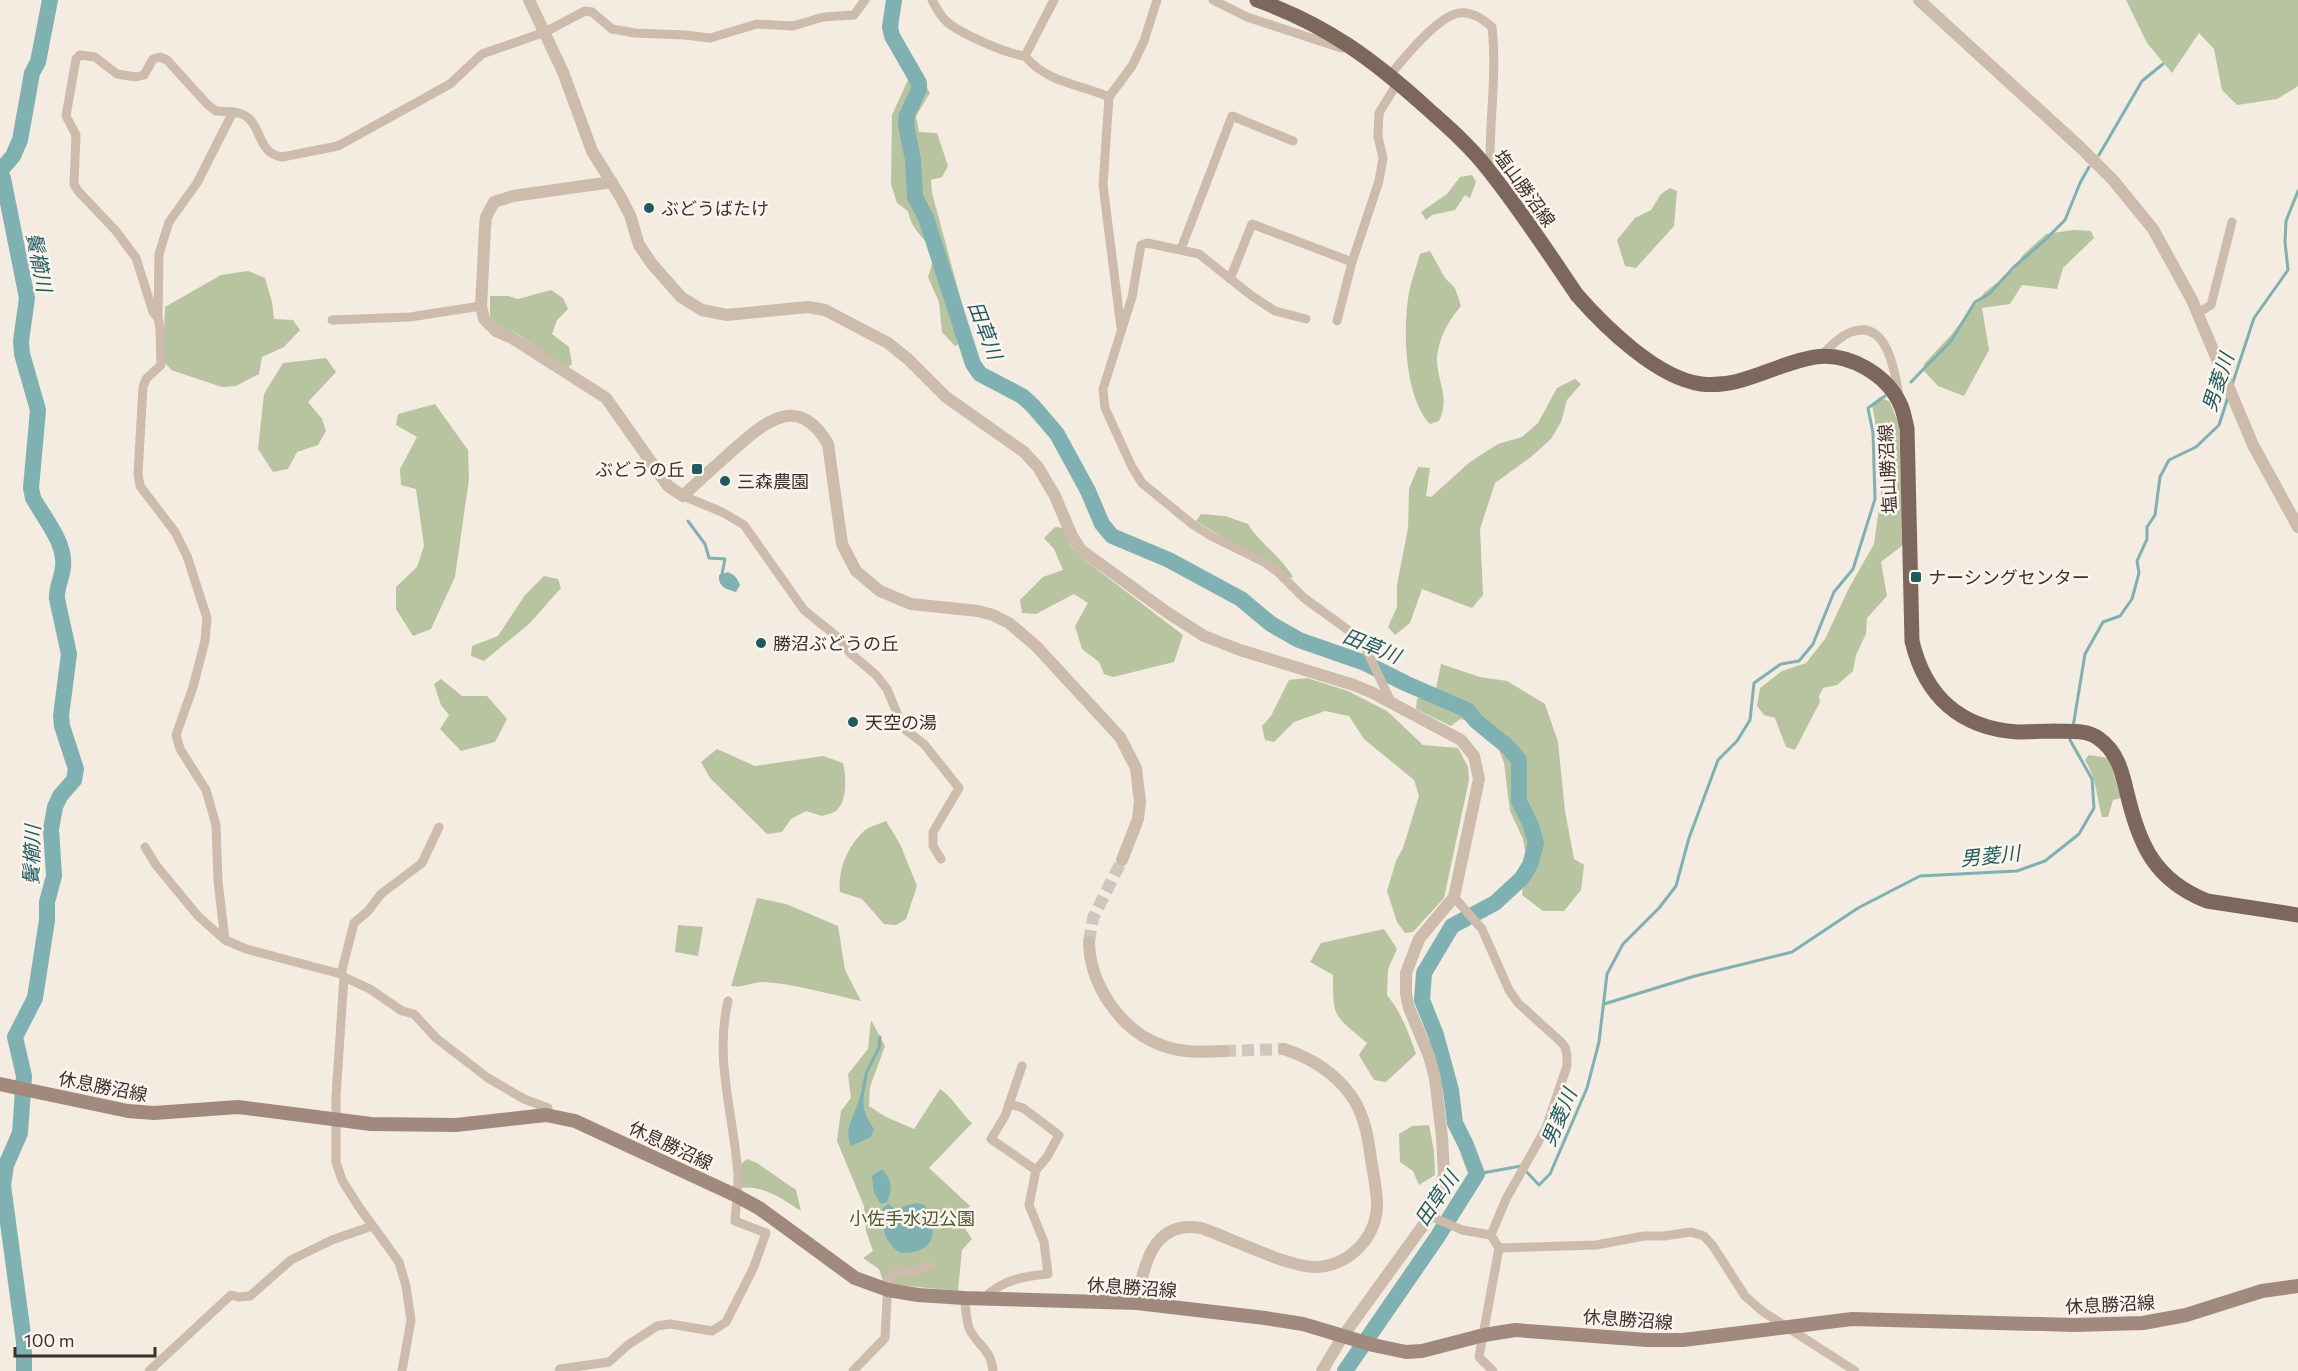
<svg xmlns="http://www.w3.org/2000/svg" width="2298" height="1371" font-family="Commissioner,'Noto Sans JP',sans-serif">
  <rect width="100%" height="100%" fill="#f4ebe1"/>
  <g fill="#b8c4a0">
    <path d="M2126 0H2298V86L2277 99 2237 105 2222 90 2214 49 2199 33 2172 73 2147 43Z"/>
    <path d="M921 78 930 93 916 116 919 132 937 133 948 166 942 177 931 180 932 193 971 337 955 346 942 332 939 302 928 277C943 239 914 243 908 211L897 203 891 184 892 115 908 80Z"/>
    <path d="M1472 175 1476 182 1470 198 1465 195 1455 210 1432 215 1426 220 1421 212 1447 194 1460 177Z"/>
    <path d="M1670 188 1677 191 1674 226 1636 268 1625 266 1617 240 1635 218 1651 210 1661 194Z"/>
    <path d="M2073 230 2091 231 2094 238 2063 268 2057 289 2022 285 2010 304 1982 308 1989 350 1964 396 1938 386 1924 371V364L1952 334 1985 292 2014 270 2022 256 2046 234Z"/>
    <path d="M1430 251 1445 278 1455 288 1461 306C1449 320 1439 337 1437 357 1436 381 1451 396 1439 421L1430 424C1405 398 1403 333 1408 299 1410 284 1416 268 1420 254Z"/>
    <path d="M248 271 265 278 272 302 274 319 293 320 300 330 284 347 262 357 259 374 236 386 222 387 171 370 163 360 165 307 221 275Z"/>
    <path d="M551 290 563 298 568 309 557 320 552 334 569 347 572 364 567 368 516 333 499 327 490 316V296H508L518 299Z"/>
    <path d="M326 358 336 372 308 402 322 419 326 431 318 445 297 452 288 469 273 472 258 449 264 394 283 363Z"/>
    <path d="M1575 379 1581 384 1567 400 1561 422 1551 439 1531 457 1495 483 1480 529 1483 595 1472 608 1422 589 1410 623 1395 635 1388 627 1397 607V585L1408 528 1409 489 1418 467 1430 468 1426 496 1431 497 1470 462 1498 444 1522 437 1538 423 1557 388Z"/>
    <path d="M1880 397 1890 402 1899 425 1903 545 1881 562 1887 596 1867 618 1866 634 1856 655 1853 671 1837 685 1823 688 1819 696 1820 702 1795 750 1786 747 1775 718 1764 715 1757 706 1760 688 1782 671 1806 663 1825 639 1849 588 1874 544 1884 471 1872 404Z"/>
    <path d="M435 404 468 450 469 479 455 577 431 629 413 636 396 609V587L417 567 424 546 416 489 401 485 400 469 417 437 396 425 398 414Z"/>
    <path d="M1201 514 1225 516 1248 524C1260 544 1281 556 1293 577L1289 578 1196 521Z"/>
    <path d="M1055 527 1063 528 1072 548 1086 561 1183 635 1174 662 1113 677 1104 674 1099 662 1082 649 1075 626 1088 603 1074 594 1036 614 1022 613 1020 600 1043 577 1063 570 1054 549 1044 538Z"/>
    <path d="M544 576 558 579 561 588 529 624 484 661 471 656 472 646 498 636 525 595Z"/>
    <path d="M1441 664 1480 677 1507 681 1545 704 1558 742 1565 811 1574 859 1584 865 1581 890 1564 911H1543L1522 895 1527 859 1523 839 1510 811 1504 763 1490 726 1460 719 1451 726 1416 709 1417 699 1436 689Z"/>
    <path d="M1307 678 1348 691 1387 711 1423 745 1458 748 1468 767 1469 780 1444 898 1413 932 1405 933 1397 922 1387 891 1396 861 1403 848 1419 796 1414 780 1364 739 1349 716 1325 711 1294 722 1274 742 1265 740 1262 726 1271 716 1289 680Z"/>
    <path d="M441 679 462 696H487L507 719 495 742 461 751 440 729 449 715 441 705 434 684Z"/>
    <path d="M717 749 755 766 823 756 843 763C846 777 848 800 836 811 833 813 825 815 822 816L806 811 791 819 782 832 767 834 710 778 701 762Z"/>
    <path d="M2089 755 2109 758 2121 798 2113 800 2108 817H2102C2097 798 2096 777 2085 760Z"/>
    <path d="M886 821 900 844 917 886 906 919 896 925 884 924 862 899 840 892C838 870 847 847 864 831 870 826 879 824 886 821Z"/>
    <path d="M757 898 786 904 838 926 845 970 861 1001C828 994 796 984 763 982 751 982 745 988 731 986Z"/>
    <path d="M678 925 703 927 698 956 675 952Z"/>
    <path d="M1384 929 1397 949 1388 969 1387 995C1401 1012 1409 1033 1416 1054L1386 1082 1374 1080 1359 1055 1367 1043C1334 1015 1333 1019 1333 975L1310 962 1321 943Z"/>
    <path d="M871 1020 885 1046 870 1087 869 1106 886 1117 914 1129 940 1089C953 1098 960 1112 972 1123L929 1168 970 1206 959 1220 972 1239 962 1250 958 1291 898 1285 883 1281 879 1269 863 1258 873 1251 866 1231 864 1206 837 1141 841 1111 851 1098 848 1074 868 1049Z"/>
    <path d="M1429 1125 1434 1151 1435 1175 1419 1185 1413 1171 1400 1162 1399 1134 1412 1126Z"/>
    <path d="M747 1159 757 1163 796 1190 801 1211C782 1199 764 1185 741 1188L740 1165Z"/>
  </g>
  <g fill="#7fb0b2">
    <path d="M728 572C735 575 737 578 740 585L736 592C726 589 718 587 719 575Z"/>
    <path d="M865 1073H868C864 1097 858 1107 874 1129L871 1137 851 1146C844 1128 853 1118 858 1103 862 1093 862 1083 865 1073Z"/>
    <path d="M882 1169C892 1180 893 1188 887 1202L881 1204 874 1193 872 1176Z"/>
    <path d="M916 1203 924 1205C940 1231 935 1254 901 1253 883 1242 882 1227 883 1208L888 1204 895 1209Z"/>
  </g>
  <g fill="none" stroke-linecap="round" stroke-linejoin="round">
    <g stroke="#7fb0b2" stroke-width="3">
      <path d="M2099 155 2142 81 2163 64"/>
      <path d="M1911 382 1951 341 1975 302 1989 294 2014 267 2045 240 2065 220 2080 183 2089 167"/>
      <path d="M2232 385 2254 318 2288 270 2285 242 2286 221 2298 191"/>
      <path d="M688 521 705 544 709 558 725 559 722 574"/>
      <path d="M2073 727 2085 654 2103 622 2120 616 2132 599 2139 573 2137 561 2147 539V527L2155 515 2160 477 2169 460 2196 447 2219 425 2228 397"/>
      <path d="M1604 1004 1695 976 1792 952 1858 908 1920 876 2017 871 2045 861 2079 834 2094 808 2092 779 2070 740 2071 736"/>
      <path d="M866 1073 879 1048 880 1037"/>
      <path d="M1477 1174 1521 1166 1539 1185 1550 1174 1587 1088 1599 1042 1607 974 1623 944 1659 908 1676 886 1689 838 1718 760 1737 741 1750 720 1754 683 1781 664 1799 661 1813 644 1834 592 1853 569 1875 499 1873 433 1868 408 1885 396"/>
    </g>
    <g stroke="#7fb0b2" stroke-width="16">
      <path d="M894 0 890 27 892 36 919 83V89L907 115 906 125 913 160 915 197 926 218 973 364 980 374 1022 396 1033 406 1057 434 1088 491 1102 524 1112 536 1169 560 1241 599 1271 624 1299 640 1365 663 1407 684 1467 710 1476 721 1508 747 1519 760V801L1530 823 1536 843 1530 865 1522 878 1495 903 1452 926 1424 973 1422 1000 1436 1035 1451 1090 1455 1123 1466 1145 1477 1174 1438 1236 1345 1371"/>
      <path d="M0 171 13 156 20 140 32 73 38 62 50 0"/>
      <path d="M0 173 3 178 27 298 21 341 22 354 38 410 31 488 33 498C44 518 66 543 63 567 62 578 56 588 57 599L69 654 61 716 62 726 76 769 74 780 60 796 55 807 51 829 54 876 47 902V920L35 998 15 1037 24 1076 20 1133 6 1165 3 1185 24 1342V1371"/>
    </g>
    <g stroke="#cfc6bd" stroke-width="12" stroke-dasharray="12 6" stroke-linecap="butt">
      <path d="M1089 942 1093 918 1122 860"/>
      <path d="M1224 1051 1284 1049"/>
    </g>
    <g stroke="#cdbbac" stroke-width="9">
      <path d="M932 0C936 7 940 15 945 20 958 33 1007 54 1025 56"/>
      <path d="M1054 0 1025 56C1047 83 1080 84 1109 97L1103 185 1121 328"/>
      <path d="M1213 0 1247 17 1341 48H1346"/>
      <path d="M1390 75C1403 59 1438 16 1459 13 1471 11 1483 19 1492 27 1497 71 1490 115 1490 159L1487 168"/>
      <path d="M1109 97 1132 66 1144 41 1157 0"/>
      <path d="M1181 249 1232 116 1293 141"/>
      <path d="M1230 279 1252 224 1352 262"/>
      <path d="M2198 313 2211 305 2232 222"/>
      <path d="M158 318 153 312 136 258 116 231 78 191 74 184 76 135 66 116 76 59 80 55 95 57 117 74 136 77 144 75 153 59 160 57 167 60 208 105 216 111 233 112"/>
      <path d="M1306 319 1275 311 1252 296 1199 254 1147 243 1141 245 1132 297 1103 389 1105 408 1132 467 1142 483 1192 524 1211 536 1264 562 1278 572 1304 598 1362 640 1391 702"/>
      <path d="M332 320 410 317 481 306"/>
      <path d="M1337 321 1352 262 1379 181 1383 158 1378 137 1379 113 1398 82"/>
      <path d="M1820 356C1829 349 1838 337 1849 333 1887 316 1895 372 1899 396"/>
      <path d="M683 496 722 512 744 525 804 610 840 639 850 653 876 675 887 689 903 728 924 744 959 788 933 832V846L941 859"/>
      <path d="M145 847 156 865 198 916 225 940 246 949 341 974"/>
      <path d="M1454 897 1482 929 1509 990 1518 1003 1561 1042 1565 1047 1567 1055V1066L1546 1128 1506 1199 1491 1235"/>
      <path d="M225 940 218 881 216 825 206 790 180 749 176 735 193 687 205 641 207 618 187 556 175 532 140 486 138 474 143 387 146 379 161 365 160 328 158 318 159 254 169 222 197 183 233 112C265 115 253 153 282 157L338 146 450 84 482 54 545 32 585 11 592 12 612 29 635 33 685 35 710 38 757 24 793 26 823 17 854 15 865 0"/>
      <path d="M344 977 370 989 402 1011 414 1014 436 1038 488 1078 524 1099 548 1108 549 1115"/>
      <path d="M1009 1104 1023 1108 1059 1135 1047 1157 1036 1170"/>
      <path d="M1430 1216 1462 1230 1491 1235 1499 1248 1479 1357 1493 1371"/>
      <path d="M1499 1248 1596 1245 1644 1236H1664L1691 1232 1704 1236 1713 1246 1745 1296 1762 1311 1855 1371"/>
      <path d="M964 1298C966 1307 966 1319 969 1328 977 1346 991 1348 993 1371"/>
      <path d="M983 1299C1002 1280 1023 1276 1048 1274L1044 1242 1029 1205 1036 1170 991 1139 1005 1116 1022 1066"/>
      <path d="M149 1371 231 1295 238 1297 250 1296 291 1260 332 1240 372 1226"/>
      <path d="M402 1371 411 1320 406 1286 399 1262 359 1207 342 1180 336 1162V1096L344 977 341 974 354 923 368 911 381 894 422 863 439 827"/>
      <path d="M559 1371 560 1369 609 1362 628 1345 657 1326 670 1324 712 1331 726 1322 753 1269 766 1233 735 1221C736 1206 738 1190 738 1175 734 1116 714 1060 728 1001"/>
      <path d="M853 1371 885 1338 888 1281 898 1271 910 1272 932 1265"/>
    </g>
    <g stroke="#cdbbac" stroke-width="12">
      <path d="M529 0 563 72 592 151 620 196 630 215 639 245 652 264 681 297 702 310 727 315 808 307 825 310 888 343 908 359 946 397 1024 452 1038 467 1055 496 1072 536 1081 550 1168 613 1204 636 1240 650 1354 685 1373 693 1461 740 1474 756 1479 779 1454 897 1419 939 1406 973V994L1409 1008 1429 1056 1435 1078 1442 1137 1444 1174 1439 1195 1430 1216 1343 1336 1322 1371"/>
      <path d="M1919 0 2081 148 2113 180 2153 229 2192 300 2253 445 2298 527"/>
      <path d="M612 182 513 196 494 202 486 217 485 228 481 306 484 319 496 331 512 338 606 398 668 486 683 496C698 481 714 467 731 452 763 424 797 391 828 444L842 544 856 571 880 591 911 604 978 611 993 615 1009 623 1036 646 1120 737 1136 768 1140 802 1138 819 1122 860"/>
      <path d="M1089 942C1090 985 1121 1032 1164 1046 1183 1053 1204 1052 1224 1051"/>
      <path d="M1137 1303C1144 1265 1152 1220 1201 1228 1231 1238 1289 1268 1317 1267 1350 1265 1377 1237 1377 1204 1377 1189 1373 1173 1371 1159 1368 1136 1364 1113 1350 1094 1333 1071 1311 1058 1284 1049"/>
    </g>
    <path stroke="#a18a7d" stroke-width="14" d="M0 1084 128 1111 154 1113 238 1107 371 1124 456 1125 546 1115 575 1121 737 1196 759 1208 855 1278 888 1290 918 1295 964 1298 1137 1303 1265 1318 1303 1324 1373 1345 1406 1352 1422 1351 1484 1335 1515 1330 1647 1340H1683L1852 1319 2074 1325 2143 1323 2186 1315 2262 1291 2298 1286"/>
    <path stroke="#7d675c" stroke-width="15" d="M1257 0C1327 25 1374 60 1429 110 1449 128 1470 146 1487 168 1519 208 1548 252 1577 295 1605 327 1657 378 1701 384 1742 389 1776 363 1815 357 1849 352 1888 375 1901 406 1904 413 1905 421 1907 428L1912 641C1925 696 1960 728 2017 732 2029 732 2042 731 2054 731 2068 732 2086 729 2098 738 2117 751 2122 771 2127 793 2139 844 2154 880 2207 901L2298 915"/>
  </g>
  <g fill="#1f5a5e" stroke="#fbf5ee" stroke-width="2">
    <circle cx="649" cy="208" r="6"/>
    <rect x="691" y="463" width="12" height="12" rx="3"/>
    <circle cx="725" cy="481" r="6"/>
    <rect x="1910" y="571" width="12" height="12" rx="3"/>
    <circle cx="761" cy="643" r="6"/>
    <circle cx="853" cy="722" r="6"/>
  </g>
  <g text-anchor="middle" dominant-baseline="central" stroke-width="5" stroke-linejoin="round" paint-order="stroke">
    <g font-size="18" fill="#3b302b" stroke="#fbf5ee">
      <text transform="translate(1525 188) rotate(54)">塩山勝沼線</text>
      <text transform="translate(1887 469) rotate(-93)">塩山勝沼線</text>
      <text transform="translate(103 1086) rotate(11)">休息勝沼線</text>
      <text transform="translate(671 1145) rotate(25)">休息勝沼線</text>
      <text transform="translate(1132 1287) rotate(4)">休息勝沼線</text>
      <text transform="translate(2110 1304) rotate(-3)">休息勝沼線</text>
      <text transform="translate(1628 1319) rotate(4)">休息勝沼線</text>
    </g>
    <g font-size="18" fill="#3b302b" stroke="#fbf5ee" text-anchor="start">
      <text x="661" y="208">ぶどうばたけ</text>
      <text x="685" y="469" text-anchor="end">ぶどうの丘</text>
      <text x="737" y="481">三森農園</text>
      <text x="1928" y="577">ナーシングセンター</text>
      <text x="773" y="643">勝沼ぶどうの丘</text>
      <text x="865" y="722">天空の湯</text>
    </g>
    <g font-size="18" fill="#4a5a2e" stroke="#fbf5ee">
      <text x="912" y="1218">小佐手水辺公園</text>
    </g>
    <g font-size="20" font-style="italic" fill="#1f5a5e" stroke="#fbf5ee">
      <text transform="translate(40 262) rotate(79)">鬢櫛川</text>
      <text transform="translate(986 330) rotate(69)">田草川</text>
      <text transform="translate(2217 382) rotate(-72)">男菱川</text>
      <text transform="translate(1372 645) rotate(22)">田草川</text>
      <text transform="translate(31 855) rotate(-88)">鬢櫛川</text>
      <text transform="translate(1990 855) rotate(-6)">男菱川</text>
      <text transform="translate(1558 1117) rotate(-67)">男菱川</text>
      <text transform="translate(1436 1198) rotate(-56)">田草川</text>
    </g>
  </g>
  <path d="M15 1347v9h140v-9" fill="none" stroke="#3b302b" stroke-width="3"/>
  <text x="24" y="1347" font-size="18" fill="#3b302b" stroke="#fbf5ee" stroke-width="4.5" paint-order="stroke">100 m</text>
</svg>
